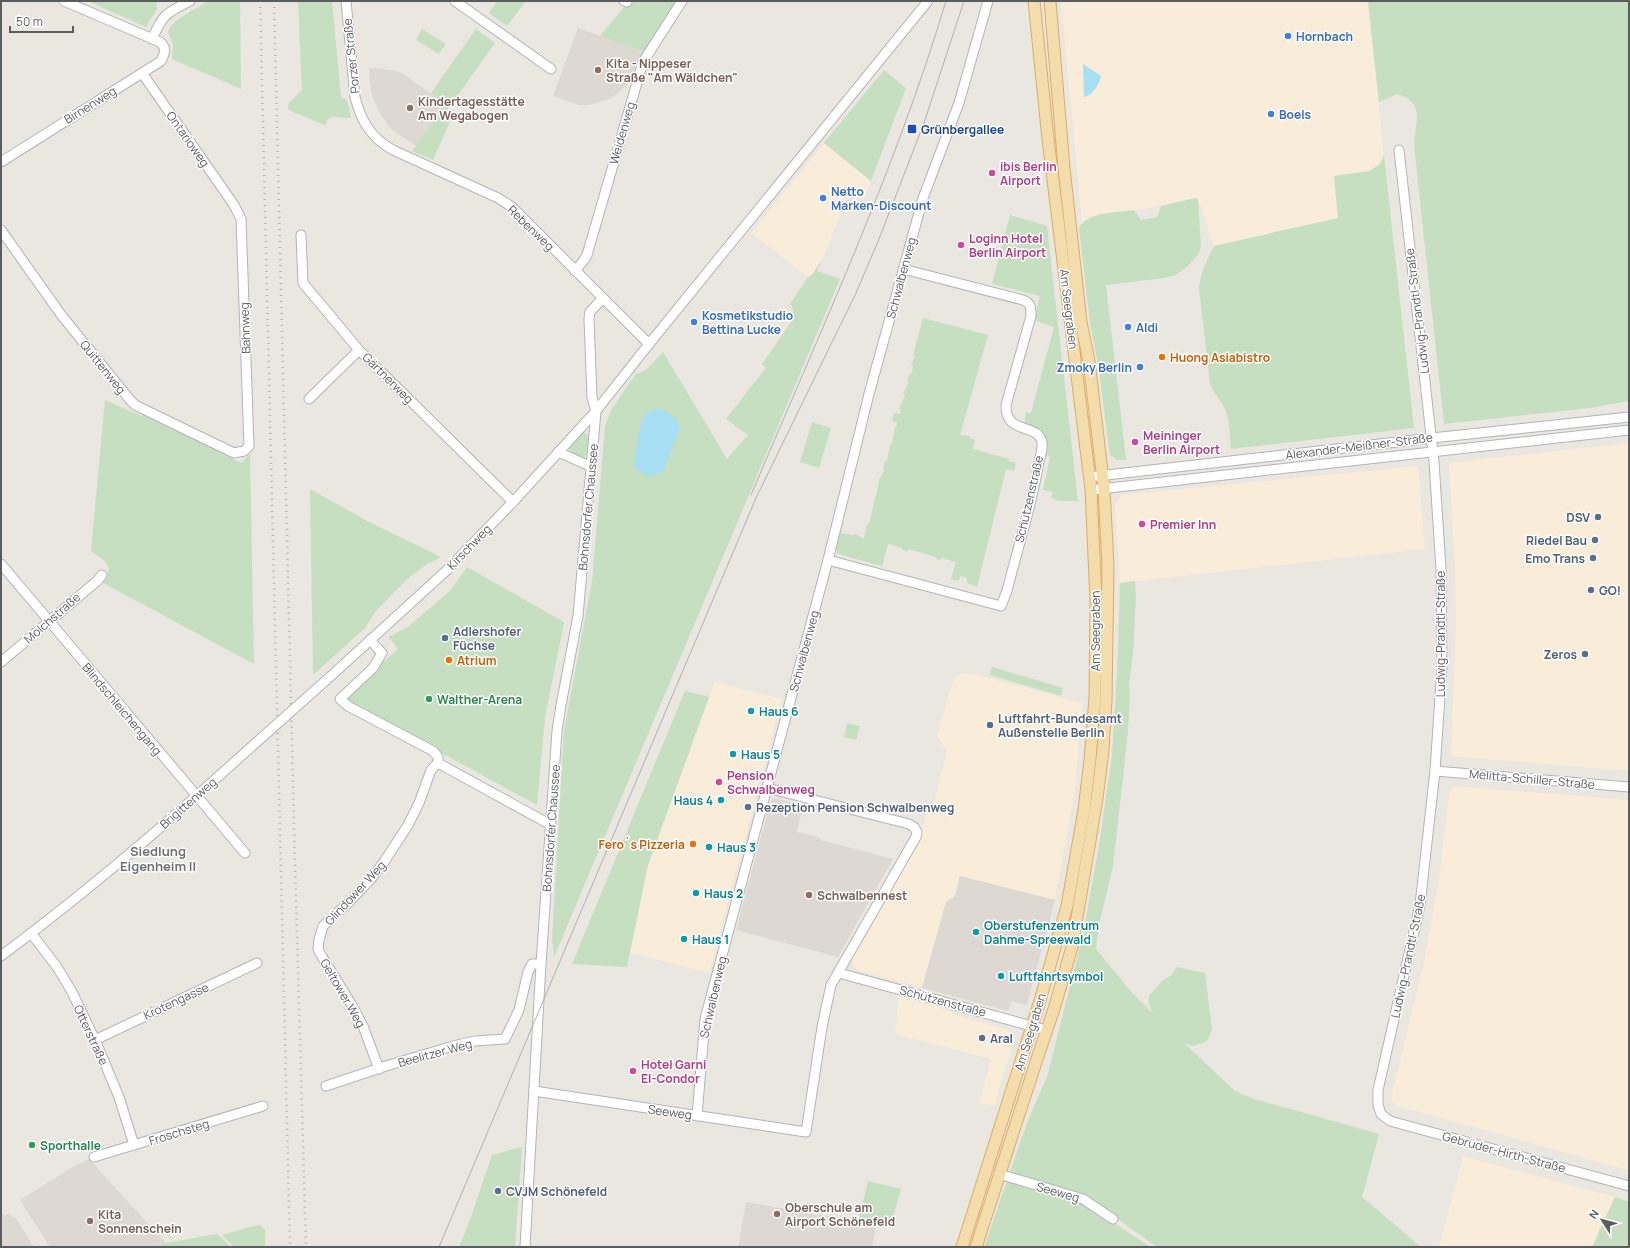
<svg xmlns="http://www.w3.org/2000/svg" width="1630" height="1248" font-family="Manrope,sans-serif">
  <rect width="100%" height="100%" fill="#eae7e1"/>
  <g fill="#f9ecd8">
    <path d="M1061 1H1368L1384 155 1380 164 1370 171 1334 176 1338 218 1214 246 1198 199 1196 198 1145 209 1098 215 1091 217 1082 224Z"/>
    <path d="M824 143 871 181 864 199 849 194 822 260 811 276 808 277 751 233Z"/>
    <path d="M1629 443V771L1451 756 1456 623 1455 569 1449 463Z"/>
    <path d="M1418 466 1425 549 1120 583 1115 505 1122 495Z"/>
    <path d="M962 673H970L1082 703 1075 792 1055 900 961 876 955 896 946 902 922 988 857 970 853 966 852 959 920 837 929 805 934 802 947 751 937 736 953 680Z"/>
    <path d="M715 682 782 699 709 973 630 953 648 865Z"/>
    <path d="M1453 787H1466L1629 800V1166L1627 1170 1398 1106 1392 1102V1094L1424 962 1439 879 1449 795Z"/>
    <path d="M899 995 944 1009 969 1019 1006 1029 1015 1038 994 1106 979 1103 991 1059 895 1034Z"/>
    <path d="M1463 1156 1615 1197 1592 1247H1439Z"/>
  </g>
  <g fill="#ddd8d2">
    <path d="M578 28 644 52 636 63 633 77 618 93 610 99 588 105H579L553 96Z"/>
    <path d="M375 68 392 70 402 73 446 104 416 146 392 130 379 112 371 92 369 69Z"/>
    <path d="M774 798 803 805 797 832 819 837 821 840 893 859 838 957 736 930 771 800Z"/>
    <path d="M960 876 1055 900 1027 1005 1011 1001 1008 1011 922 988 946 902 955 896Z"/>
    <path d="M89 1159 166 1243 155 1247H50L20 1200 71 1168Z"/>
    <path d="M746 1202 876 1225 872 1247H738Z"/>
    <path d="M1 1212 4 1216 8 1214 15 1217 34 1247H1Z"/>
  </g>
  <g fill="#c5dfc0">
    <path d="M88 1H156L157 9 146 27Z"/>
    <path d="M207 1H240L241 89 172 59 173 44 168 32C173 18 195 11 207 1Z"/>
    <path d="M298 1H332L341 97 347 100 351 118 332 117 327 120 325 125 288 110V104L302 90Z"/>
    <path d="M497 1H526L507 26 489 13Z"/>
    <path d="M632 1H677L644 52 600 36 624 7Z"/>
    <path d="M1368 1H1629V401L1590 408 1444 424 1414 145C1415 121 1426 103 1397 94L1379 102Z"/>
    <path d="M422 29 446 44 439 54 416 40Z"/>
    <path d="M476 29 495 43 448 109 454 112 433 160 412 151 446 104 431 93Z"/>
    <path d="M884 70 906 88 871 181 824 143Z"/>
    <path d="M1384 155 1414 428 1231 449C1230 437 1230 422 1226 411 1222 400 1213 394 1210 383L1199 289C1200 274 1207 260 1214 246L1338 218 1334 176 1370 171 1380 164Z"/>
    <path d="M1196 198 1198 199 1201 247 1199 253 1188 266 1176 275 1163 278 1106 285 1126 460H1117L1110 455 1098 365 1090 323 1079 228C1088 211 1117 213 1134 210L1141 220 1157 217 1161 206Z"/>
    <path d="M1010 215 1047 226 1078 501H1058L1051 498 1053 492 1043 490 1050 457 1046 455 1047 448 1046 442 1024 425 1026 412 1031 413 1054 327 1034 320 1040 296 992 284Z"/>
    <path d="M822 260 817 271 840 279 554 957 552 938 564 730 592 581 605 427 611 410 635 375 646 370 663 352 727 459 748 435 726 419 766 368 762 364 794 318 792 306 790 304 808 277 812 275Z"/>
    <path d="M923 318 988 335 960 435 970 436V438L975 440 973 449 1009 459 1008 461 1016 463 1014 471 1006 469 977 587 967 583V578L960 576 959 581 951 579 956 562 941 558V560L936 559V557L908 549 907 551 902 550V548L888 544 882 566 838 554 836 550 840 533 853 535 854 534 864 538 867 524H869L876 494H877L879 480 884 471 883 470 885 461H887L890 444H892L895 426 896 427 897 423 892 421 894 413 900 414 901 410 899 409 905 395 903 394 909 381 907 380 909 375H911L913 366 911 365 915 356 913 355Z"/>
    <path d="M105 400 142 416 146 413 218 449 221 453 241 463 250 454 254 664 103 583 109 570 106 562 91 551Z"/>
    <path d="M812 422 831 428 819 468 800 462Z"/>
    <path d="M583 432 588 435C589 441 589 452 585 457H581L570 451 568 446Z"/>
    <path d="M310 489 371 523 441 557 427 564 407 579 376 611 365 628 313 675Z"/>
    <path d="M467 567 564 622 545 718 537 805 353 705 348 699 353 689 398 649 389 637 409 626 450 591Z"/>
    <path d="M1135 581 1136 597 1133 654 1129 683 1130 696 1128 730 1123 778 1113 866 1099 925 1096 949 1133 994 1153 1013 1149 1004V996L1163 980 1173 974 1176 967 1205 973 1212 1030 1207 1041 1193 1046 1184 1043 1235 1091 1251 1098 1379 1134 1362 1197 1421 1247H1157L1119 1220 1093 1209 1150 1247H984L1027 1123 1048 1074 1083 934 1099 845 1112 754 1117 674 1120 583Z"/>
    <path d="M992 667 1063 688 1061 696 990 675Z"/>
    <path d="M685 691 709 697 648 865 627 967 572 964Z"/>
    <path d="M847 723 860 726 856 740 844 737Z"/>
    <path d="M522 1147 515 1247H459L470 1220 492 1155Z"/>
    <path d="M868 1181 901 1189 890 1227 859 1218Z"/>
    <path d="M1615 1197 1629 1202V1247H1592Z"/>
    <path d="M260 1225 265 1230V1247H234L222 1235 250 1227Z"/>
    <path d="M217 1234 231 1247H155L166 1243Z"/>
  </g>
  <g fill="#a8dff4">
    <path d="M1083 64 1101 76C1099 85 1093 95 1084 97Z"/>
    <path d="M662 409 677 419 680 428 663 472C649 477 645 477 634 466 636 454 638 422 647 413 651 409 657 409 662 409Z"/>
  </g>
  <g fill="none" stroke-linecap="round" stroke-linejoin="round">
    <defs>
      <g id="minor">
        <path d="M346 1 355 97C361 121 371 138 393 150L498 198 512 207 649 344"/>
        <path d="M455 1 551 69"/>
        <path d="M624 1 627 2"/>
        <path d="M152 39C164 13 165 14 190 1"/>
        <path d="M1399 150 1434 462 1441 569 1442 666 1435 771 1420 905 1378 1090V1105L1381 1114 1390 1121 1629 1186"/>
        <path d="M1 162 161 61C165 53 167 48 160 42L64 1"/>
        <path d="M1 230 62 316 131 401 135 405 234 453 244 451 249 446 241 219 234 205 142 73"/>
        <path d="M301 235 303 283 359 350 513 502"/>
        <path d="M575 271 584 260 587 255 643 62 682 1"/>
        <path d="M309 399 359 350"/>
        <path d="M558 452 592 467"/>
        <path d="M1089 477 1432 438 1629 417"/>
        <path d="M1091 490 1629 430"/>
        <path d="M828 560 1001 606 1007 591C1017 550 1031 508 1038 467 1039 460 1043 450 1042 443 1039 422 1005 436 1006 405L1031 316C1031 308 1031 303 1023 300L903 269"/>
        <path d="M1 564 245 853"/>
        <path d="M370 640 382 653 373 668 340 699 348 706 433 751 438 757V763"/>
        <path d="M1 662 97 581 102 575"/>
        <path d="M332 675 447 570 513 502 596 411 649 344 928 1"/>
        <path d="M1435 771 1629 787"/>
        <path d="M31 933 57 967 72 992 95 1040 119 1097 134 1145"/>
        <path d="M1 956C84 894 163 827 240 757"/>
        <path d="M839 973 1046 1030"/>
        <path d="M95 1040 257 963"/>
        <path d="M379 1069 363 1026 353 1007 321 955 318 949 319 940 323 926 349 902 370 880 384 862 408 825 419 803 431 770 438 763 551 825"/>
        <path d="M326 1086 386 1066 453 1046 475 1041 505 1039 519 1010 528 972 532 964H541"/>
        <path d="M534 1091 806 1132 822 1027 831 985 916 837 917 832 914 827 909 824 767 788"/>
        <path d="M697 1116 705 1019 828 560 869 394 923 198 959 103 988 1"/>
        <path d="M94 1157 263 1106"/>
        <path d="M999 1174 1083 1199 1113 1219"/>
        <path d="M525 1247 541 964 557 731 561 705 578 616 596 411 592 397 589 319 590 312 602 299"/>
      </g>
      <g id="major">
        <path d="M962 1247 1039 1004 1067 906 1084 810 1090 760 1095 697 1096 600 1091 490 1048 139 1034 1"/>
        <path d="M976 1247 1038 1056 1054 1009 1072 947 1097 799 1103 750 1106 701 1108 566 1104 488 1089 361 1081 322 1064 168 1050 1"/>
      </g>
    </defs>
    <use href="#minor" stroke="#b1b4b7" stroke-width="11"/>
    <use href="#major" stroke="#dfaa66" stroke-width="13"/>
    <use href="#minor" stroke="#fff" stroke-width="9"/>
    <use href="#major" stroke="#f4ddac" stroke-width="11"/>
    <g stroke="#afb0b0" stroke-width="1">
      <path d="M751 495C820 332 895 171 946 1"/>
      <path d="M439 1247 756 498 856 293 879 239 924 123 964 1"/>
    </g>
    <g stroke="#afb0b0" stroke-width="2.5" stroke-dasharray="1 5" stroke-linecap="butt">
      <path d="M260 1 290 1247"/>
      <path d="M274 1 295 866 306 1247"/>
    </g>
    <defs>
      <path id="minor-bridge" d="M240 757 332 675"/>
    </defs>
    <use href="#minor-bridge" stroke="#b1b4b7" stroke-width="11" stroke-linecap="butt"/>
    <use href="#minor-bridge" stroke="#fff" stroke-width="9"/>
  </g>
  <g fill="#3f7fe0" stroke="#fff" stroke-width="1.5">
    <circle cx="1288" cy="36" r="4"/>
    <circle cx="1271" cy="114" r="4"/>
    <circle cx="823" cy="198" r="4"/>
    <circle cx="694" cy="322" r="4"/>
    <circle cx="1128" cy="327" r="4"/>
    <circle cx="1140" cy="367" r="4"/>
  </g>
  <g fill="#8d6e63" stroke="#fff" stroke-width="1.5">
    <circle cx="598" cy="70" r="4"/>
    <circle cx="410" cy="108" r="4"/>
    <circle cx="809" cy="895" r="4"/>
    <circle cx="777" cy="1214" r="4"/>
    <circle cx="90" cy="1221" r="4"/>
  </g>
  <rect fill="#1a4fb4" stroke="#fff" stroke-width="1.5" x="907" y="124" width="10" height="10" rx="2"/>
  <g fill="#d1479c" stroke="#fff" stroke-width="1.5">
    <circle cx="992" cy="173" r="4"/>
    <circle cx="961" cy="245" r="4"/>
    <circle cx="1135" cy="442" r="4"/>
    <circle cx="1142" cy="524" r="4"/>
    <circle cx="719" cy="782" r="4"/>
    <circle cx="633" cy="1071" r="4"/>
  </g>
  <g fill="#e8710a" stroke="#fff" stroke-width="1.5">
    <circle cx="1162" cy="357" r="4"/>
    <circle cx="449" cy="660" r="4"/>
    <circle cx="693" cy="844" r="4"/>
  </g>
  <g fill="#5c6f8a" stroke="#fff" stroke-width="1.5">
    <circle cx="1598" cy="517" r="4"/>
    <circle cx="1595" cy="540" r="4"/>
    <circle cx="1593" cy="558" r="4"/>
    <circle cx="1591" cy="590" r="4"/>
    <circle cx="445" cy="638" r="4"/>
    <circle cx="1585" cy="654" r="4"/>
    <circle cx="990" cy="725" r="4"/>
    <circle cx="748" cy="807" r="4"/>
    <circle cx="982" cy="1038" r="4"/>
    <circle cx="498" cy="1191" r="4"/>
  </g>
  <g fill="#2e9e5b" stroke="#fff" stroke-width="1.5">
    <circle cx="429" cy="699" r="4"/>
    <circle cx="32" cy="1145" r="4"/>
  </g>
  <g fill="#0f9aa8" stroke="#fff" stroke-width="1.5">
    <circle cx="751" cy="711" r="4"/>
    <circle cx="733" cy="754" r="4"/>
    <circle cx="721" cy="800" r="4"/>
    <circle cx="709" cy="847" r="4"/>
    <circle cx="696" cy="893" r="4"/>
    <circle cx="976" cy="932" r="4"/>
    <circle cx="684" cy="939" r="4"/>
    <circle cx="1001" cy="976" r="4"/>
  </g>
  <g text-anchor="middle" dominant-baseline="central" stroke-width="3" stroke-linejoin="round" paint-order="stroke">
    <g font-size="12" font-weight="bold" fill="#366cbe" stroke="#fff" text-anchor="start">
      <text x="1296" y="36">Hornbach</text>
      <text x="1279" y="114">Boels</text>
      <text x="831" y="191">Netto<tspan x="831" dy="14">Marken-Discount</tspan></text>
      <text x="702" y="315">Kosmetikstudio<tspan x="702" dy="14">Bettina Lucke</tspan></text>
      <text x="1136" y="327">Aldi</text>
      <text x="1132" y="367" text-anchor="end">Zmoky Berlin</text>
    </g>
    <g font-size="12" fill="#5a5d60" stroke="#fff">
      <text transform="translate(351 56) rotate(-96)">Porzer Straße</text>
      <text transform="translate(90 105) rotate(-32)">Birnenweg</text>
      <text transform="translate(622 133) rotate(-74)">Weidenweg</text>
      <text transform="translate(188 139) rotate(55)">Ontarioweg</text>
      <text transform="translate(531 228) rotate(44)">Rebenweg</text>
      <text transform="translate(901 278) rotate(-75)">Schwalbenweg</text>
      <text transform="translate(1069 309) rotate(83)">Am Seegraben</text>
      <text transform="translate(1417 311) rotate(-97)">Ludwig-Prandtl-Straße</text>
      <text transform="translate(245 328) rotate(-92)">Bahnweg</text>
      <text transform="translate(103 367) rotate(51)">Quittenweg</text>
      <text transform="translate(388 378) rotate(45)">Gärtnerweg</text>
      <text transform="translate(1359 446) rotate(-7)">Alexander-Meißner-Straße</text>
      <text transform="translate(1029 499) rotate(-77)">Schützenstraße</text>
      <text transform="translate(588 507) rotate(-85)">Bohnsdorfer Chaussee</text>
      <text transform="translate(469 547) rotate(-46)">Kirschweg</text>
      <text transform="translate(52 618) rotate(-41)">Molchstraße</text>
      <text transform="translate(1095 631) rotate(-90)">Am Seegraben</text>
      <text transform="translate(1440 634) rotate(-90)">Ludwig-Prandtl-Straße</text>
      <text transform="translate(804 651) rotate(-75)">Schwalbenweg</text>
      <text transform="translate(122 709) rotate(50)">Blindschleichengang</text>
      <text transform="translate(1532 779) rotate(5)">Melitta-Schiller-Straße</text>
      <text transform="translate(188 803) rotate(-41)">Brigittenweg</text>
      <text transform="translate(551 828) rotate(-86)">Bohnsdorfer Chaussee</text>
      <text transform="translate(355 893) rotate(-47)">Glindower Weg</text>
      <text transform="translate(1408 956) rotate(-78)">Ludwig-Prandtl-Straße</text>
      <text transform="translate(343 993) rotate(60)">Geltower Weg</text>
      <text transform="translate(713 997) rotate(-77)">Schwalbenweg</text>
      <text transform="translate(176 1001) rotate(-25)">Krötengasse</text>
      <text transform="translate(943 1001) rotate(15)">Schützenstraße</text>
      <text transform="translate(1030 1032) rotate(-73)">Am Seegraben</text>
      <text transform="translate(91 1035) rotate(65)">Otterstraße</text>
      <text transform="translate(435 1053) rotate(-15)">Beelitzer Weg</text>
      <text transform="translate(670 1112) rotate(8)">Seeweg</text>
      <text transform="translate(179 1132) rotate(-17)">Froschsteg</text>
      <text transform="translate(1504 1152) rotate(15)">Gebrüder-Hirth-Straße</text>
      <text transform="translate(1058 1192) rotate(16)">Seeweg</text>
    </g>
    <g font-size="12" font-weight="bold" fill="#785e54" stroke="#fff" text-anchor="start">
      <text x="606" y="63">Kita - Nippeser<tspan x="606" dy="14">Straße "Am Wäldchen"</tspan></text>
      <text x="418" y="101">Kindertagesstätte<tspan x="418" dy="14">Am Wegabogen</tspan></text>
      <text x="817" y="895">Schwalbennest</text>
      <text x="785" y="1207">Oberschule am<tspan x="785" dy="14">Airport Schönefeld</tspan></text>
      <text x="98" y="1214">Kita<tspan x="98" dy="14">Sonnenschein</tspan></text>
    </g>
    <g font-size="12" font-weight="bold" fill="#164399" stroke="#fff" text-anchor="start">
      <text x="921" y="129">Grünbergallee</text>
    </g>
    <g font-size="12" font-weight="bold" fill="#b23c85" stroke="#fff" text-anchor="start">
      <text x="1000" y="166">ibis Berlin<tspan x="1000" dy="14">Airport</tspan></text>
      <text x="969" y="238">Loginn Hotel<tspan x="969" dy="14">Berlin Airport</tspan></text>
      <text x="1143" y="435">Meininger<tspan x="1143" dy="14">Berlin Airport</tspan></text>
      <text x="1150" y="524">Premier Inn</text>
      <text x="727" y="775">Pension<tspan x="727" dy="14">Schwalbenweg</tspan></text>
      <text x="641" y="1064">Hotel Garni<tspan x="641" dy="14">El-Condor</tspan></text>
    </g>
    <g font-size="12" font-weight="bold" fill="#c56008" stroke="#fff" text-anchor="start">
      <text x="1170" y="357">Huong Asiabistro</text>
      <text x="457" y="660">Atrium</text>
      <text x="685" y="844" text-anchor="end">Fero´s Pizzeria</text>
    </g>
    <g font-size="12" font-weight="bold" fill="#4e5e75" stroke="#fff" text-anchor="start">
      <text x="1590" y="517" text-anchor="end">DSV</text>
      <text x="1587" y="540" text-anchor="end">Riedel Bau</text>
      <text x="1585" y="558" text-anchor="end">Emo Trans</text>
      <text x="1599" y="590">GO!</text>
      <text x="453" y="631">Adlershofer<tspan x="453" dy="14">Füchse</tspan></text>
      <text x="1577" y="654" text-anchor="end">Zeros</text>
      <text x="998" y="718">Luftfahrt-Bundesamt<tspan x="998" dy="14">Außenstelle Berlin</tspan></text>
      <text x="756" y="807">Rezeption Pension Schwalbenweg</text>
      <text x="990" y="1038">Aral</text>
      <text x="506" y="1191">CVJM Schönefeld</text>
    </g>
    <g font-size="12" font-weight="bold" fill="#27864d" stroke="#fff" text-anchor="start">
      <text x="437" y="699">Walther-Arena</text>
      <text x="40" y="1145">Sporthalle</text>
    </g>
    <g font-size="12" font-weight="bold" fill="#0d838f" stroke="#fff" text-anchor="start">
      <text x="759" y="711">Haus 6</text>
      <text x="741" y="754">Haus 5</text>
      <text x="713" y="800" text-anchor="end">Haus 4</text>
      <text x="717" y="847">Haus 3</text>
      <text x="704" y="893">Haus 2</text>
      <text x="984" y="925">Oberstufenzentrum<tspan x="984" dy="14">Dahme-Spreewald</tspan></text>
      <text x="692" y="939">Haus 1</text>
      <text x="1009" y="976">Luftfahrtsymbol</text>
    </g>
    <g font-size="13" font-weight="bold" fill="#6b6f72" stroke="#fff">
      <text x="158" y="851">Siedlung<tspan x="158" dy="15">Eigenheim II</tspan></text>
    </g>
  </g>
  <rect width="1630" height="1248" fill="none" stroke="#5a5d60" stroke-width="4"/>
  <g transform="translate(1602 1220) rotate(306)" stroke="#ffffff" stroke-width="3" paint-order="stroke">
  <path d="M0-3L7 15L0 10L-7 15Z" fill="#5a5d60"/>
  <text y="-6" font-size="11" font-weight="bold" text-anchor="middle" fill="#5a5d60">N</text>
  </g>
  <path d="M10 26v6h63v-6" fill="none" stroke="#5a5d60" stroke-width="2"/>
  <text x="16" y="26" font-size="12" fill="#5a5d60" stroke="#ffffff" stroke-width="3" paint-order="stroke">50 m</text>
</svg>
